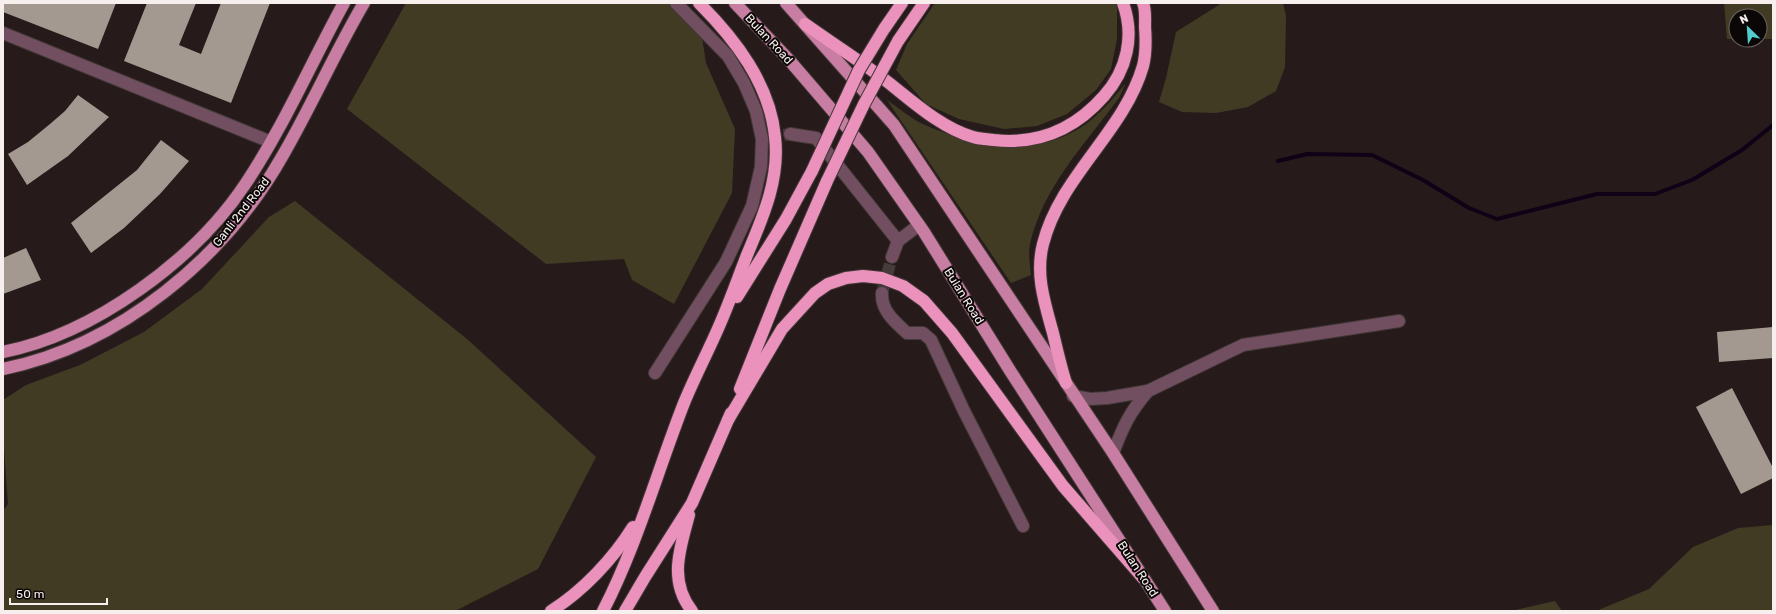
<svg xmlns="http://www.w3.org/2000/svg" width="1776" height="614" font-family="Rubik,sans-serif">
  <rect width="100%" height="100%" fill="#261b1a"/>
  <g fill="#423b24">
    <path d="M406 3H670L701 31 706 63 735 129 732 193 674 304 632 280 624 259 546 264 347 109Z"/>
    <path d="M935 3H1115L1117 6V39L1111 69 1096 90 1067 114 1037 126 1004 129 959 119 926 104 896 70 907 44Z"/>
    <path d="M1222 3H1283L1286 16 1285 67 1276 91 1248 107 1216 113 1182 112 1159 102 1166 78 1176 32Z"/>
    <path d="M1724 3H1773V39H1760V16H1736V39H1727Z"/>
    <path d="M1126 83 1119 98C1085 144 1043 187 1030 244 1028 253 1030 266 1031 275L1011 283 887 100C899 108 911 119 925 125 970 145 1029 157 1075 131 1095 120 1111 101 1126 83Z"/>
    <path d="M295 201 467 339 596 457 538 569 455 611H3V511L8 504 3 436V400L26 385 80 365 144 332 202 289 269 217Z"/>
    <path d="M1773 525V611H1596L1649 589 1693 547 1738 528Z"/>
    <path d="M1555 601 1562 611H1511Z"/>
  </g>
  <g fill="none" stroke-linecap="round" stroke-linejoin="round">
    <path stroke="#100117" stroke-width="4" d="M1278 161 1307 154 1372 155 1423 180 1469 208 1497 219 1597 194H1655L1692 180 1742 150 1773 125"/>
  </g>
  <g fill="#a49990">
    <path d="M3 3H116L98 49 3 12Z"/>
    <path d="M147 3H196L179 45 201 54 221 3H270L231 103 124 61Z"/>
    <path d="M78 95 109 117 68 156 27 185 8 154 28 142 50 124 65 111Z"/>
    <path d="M161 140 189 161 160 194 124 228 91 253 71 223 137 170Z"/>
    <path d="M26 248 41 280 3 294V258Z"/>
    <path d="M1773 327V358L1719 362 1717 332Z"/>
    <path d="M1732 388 1773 468V478L1741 494 1696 407Z"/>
  </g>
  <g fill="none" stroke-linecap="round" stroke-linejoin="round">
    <g stroke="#453b3a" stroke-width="12" stroke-dasharray="12 6" stroke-linecap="butt">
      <path d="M766 138 790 134"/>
      <path d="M882 293 892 257"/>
    </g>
    <defs>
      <g id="minor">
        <path d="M3 33 271 142"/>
        <path d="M790 134 816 138 898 241"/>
        <path d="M892 257 898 241 919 225"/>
        <path d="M882 293C881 311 895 322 907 333H923L931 340 964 411 1023 526"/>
        <path d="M655 373 726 262 752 206 761 167 762 139 756 111 744 83 728 56 676 3"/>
        <path d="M1073 396 1090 399 1107 398 1148 391 1243 345 1399 321"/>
        <path d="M1113 453C1123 427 1129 413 1148 391"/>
      </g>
      <g id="major">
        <path d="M735 3 790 61 868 152 924 232 1009 369 1165 611"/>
        <path d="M786 3 894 125 1113 453 1213 611"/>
        <path d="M3 352C94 334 195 260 246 183 284 126 311 63 344 3"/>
        <path d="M3 369C120 345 225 258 283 155 312 105 335 52 364 3"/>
      </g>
      <g id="highway">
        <path d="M805 24C833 44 862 62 889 83 913 102 943 129 973 137 979 139 987 139 994 140 1039 145 1075 129 1104 96 1127 70 1135 36 1123 3"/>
        <path d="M884 29 902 3"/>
        <path d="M898 41 924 3"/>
        <path d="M737 297 786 219 812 171"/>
        <path d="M1066 383C1061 367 1057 350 1053 333 1045 304 1035 275 1043 244 1060 176 1124 132 1143 66 1146 54 1146 40 1145 27 1145 19 1146 10 1143 3"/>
        <path d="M740 389 780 289 827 181"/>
        <path d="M728 420 782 329 815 293 828 284 846 278 863 276 882 278 903 286 924 301 952 333 1063 486 1143 578"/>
        <path d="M689 515C680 548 668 581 692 611"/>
        <path d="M551 611C583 591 613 559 633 527"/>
        <path d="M603 611C637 545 657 472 684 403 695 376 709 350 720 324 730 301 738 278 747 255 763 217 780 179 775 137 770 84 735 39 699 3"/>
        <path d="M625 611 645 577 692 503 731 413"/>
      </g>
    </defs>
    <use href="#minor" stroke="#433938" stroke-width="14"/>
    <use href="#major" stroke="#433938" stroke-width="14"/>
    <use href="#highway" stroke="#433938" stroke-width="14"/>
    <use href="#minor" stroke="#724f60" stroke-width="12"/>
    <use href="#major" stroke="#c87ea2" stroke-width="12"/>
    <use href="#highway" stroke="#ea91bc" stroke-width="12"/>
    <defs>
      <g id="highway-bridge">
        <path d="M812 171 859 70 884 29"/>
        <path d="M827 181 864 104 898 41"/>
      </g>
    </defs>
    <use href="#highway-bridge" stroke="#433938" stroke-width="14" stroke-linecap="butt"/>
    <use href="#highway-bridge" stroke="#ea91bc" stroke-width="12"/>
  </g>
  <g text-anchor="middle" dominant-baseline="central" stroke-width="4" stroke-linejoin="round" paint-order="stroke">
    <g font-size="12" fill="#f7efee" stroke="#0c0707">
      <text transform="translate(769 39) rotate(47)">Bulan Road</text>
      <text transform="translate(241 212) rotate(-52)">Ganli 2nd Road</text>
      <text transform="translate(964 296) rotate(58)">Bulan Road</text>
      <text transform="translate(1138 569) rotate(57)">Bulan Road</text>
    </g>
  </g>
  <rect width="1776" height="614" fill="none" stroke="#f7efee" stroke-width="8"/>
  <g transform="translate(1748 28) rotate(335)"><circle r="19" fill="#0c0707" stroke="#6a6463"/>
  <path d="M0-3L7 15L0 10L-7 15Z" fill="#52cdcd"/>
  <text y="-6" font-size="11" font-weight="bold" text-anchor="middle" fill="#f7efee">N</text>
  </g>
  <path d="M10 598v6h97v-6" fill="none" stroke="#f7efee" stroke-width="2"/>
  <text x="16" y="598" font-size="12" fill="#f7efee" stroke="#0c0707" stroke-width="3" paint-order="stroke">50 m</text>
</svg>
